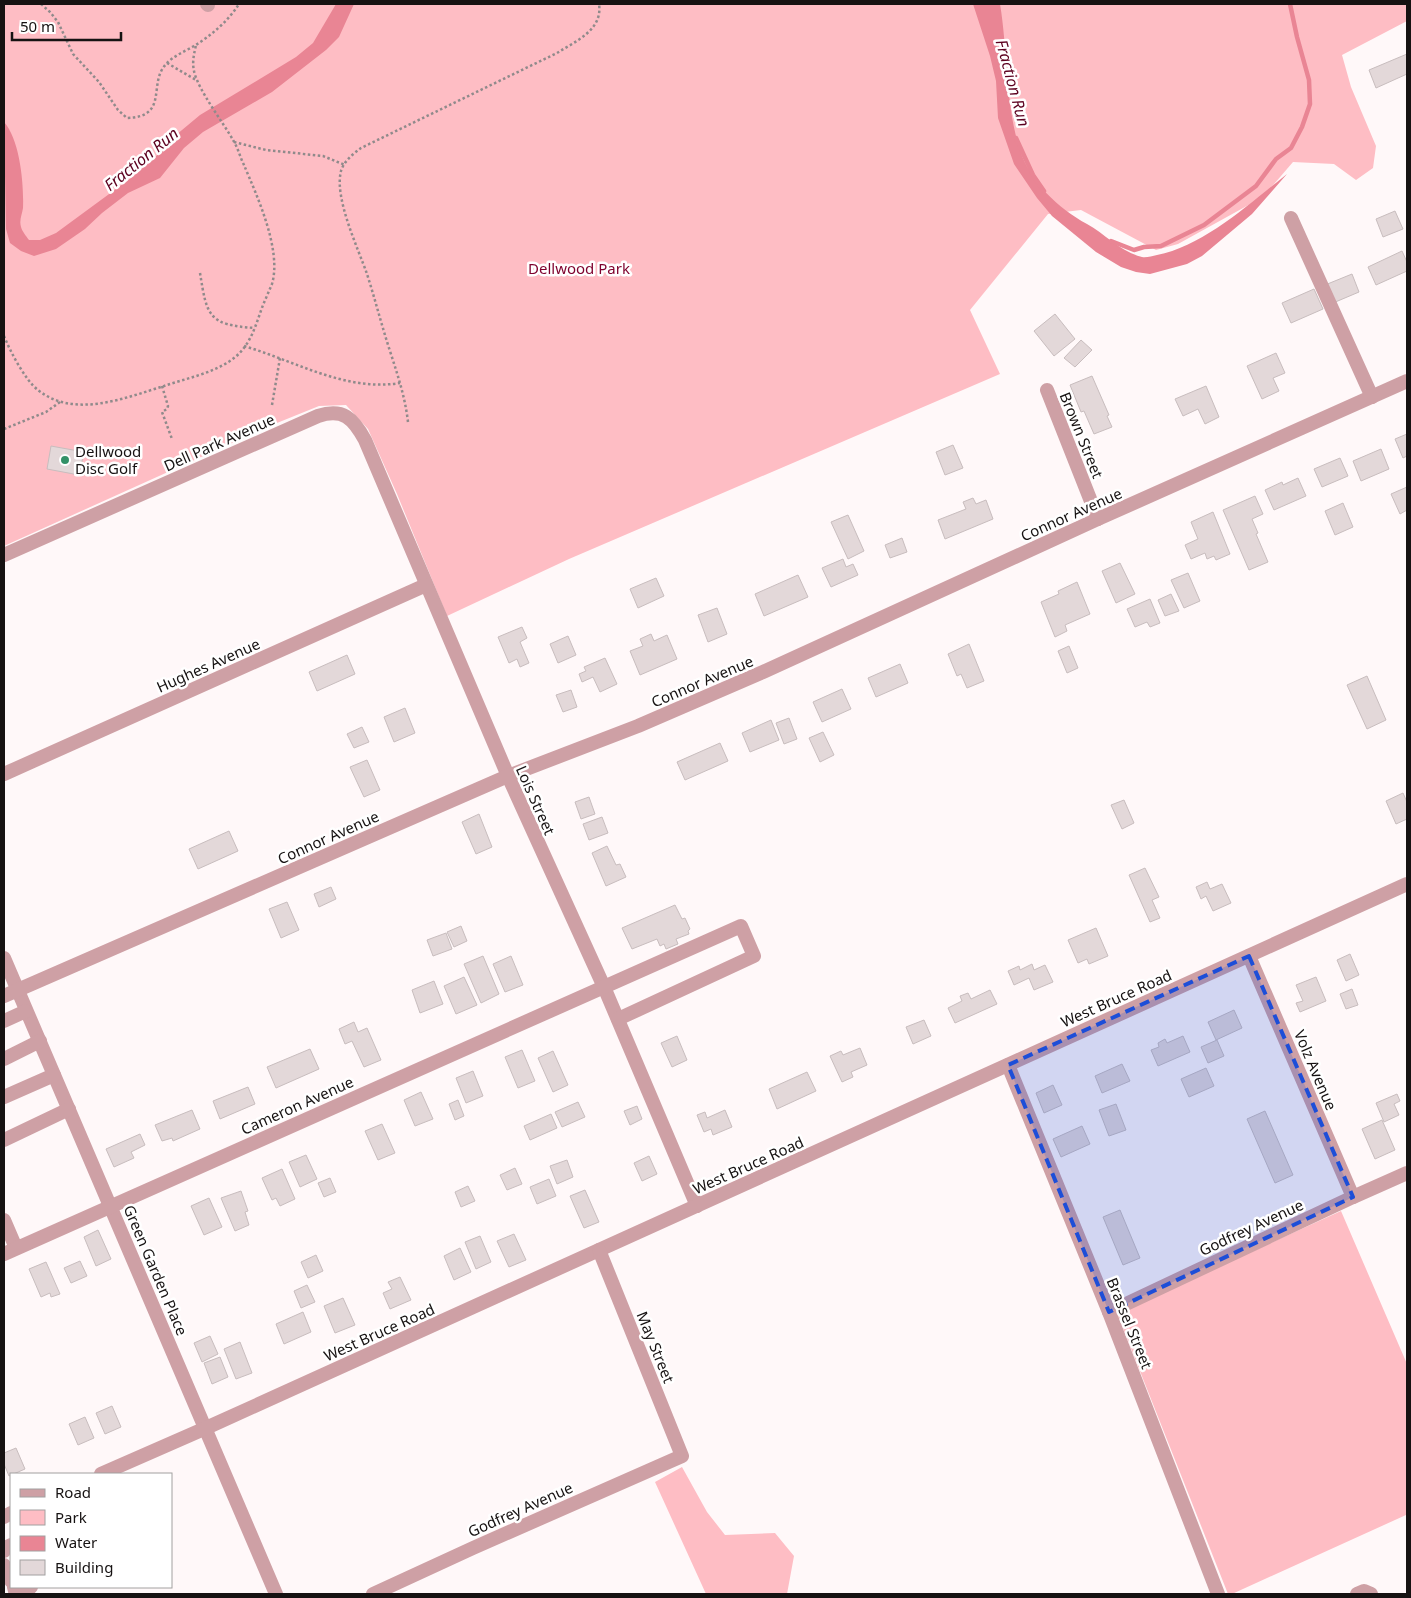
<svg xmlns="http://www.w3.org/2000/svg" width="1411" height="1598" font-family="'Noto Sans',sans-serif">
  <rect width="100%" height="100%" fill="#fff8f9"/>
  <g fill="#febdc4">
    <path d="M4 4H1407V21L1342 55 1351 87 1376 146 1373 168 1356 180 1334 164 1293 162 1263 197 1178 244 1156 250 1081 210 1048 214 970 310 1000 374 569 559 447 616 397 494 368 429 346 405 319 406 272 425 4 546Z"/>
    <path d="M1341 1211 1407 1364V1518L1406 1515 1232 1594H1228L1117 1313Z"/>
    <path d="M682 1467 707 1512 725 1535 775 1533 794 1556 787 1594H706L655 1482Z"/>
  </g>
  <g fill="#e98594">
    <path d="M336 4H354L339 37 326 50 272 92 203 132 184 148 160 178 128 193 102 213 85 229 56 249 34 256 21 251 10 243 6 229 4 122C20 140 24 184 23 208 22 215 19 220 21 227 22 231 26 236 29 240H40L56 233 135 175 164 149 176 135 200 115 296 57 313 43Z"/>
    <path d="M973 4H1000C1008 52 1005 103 1020 150 1030 182 1058 208 1087 224 1105 234 1121 252 1142 257 1146 258 1152 256 1157 255 1204 246 1250 203 1287 174L1252 214 1202 256 1187 264 1150 274 1136 272 1121 267 1096 252 1052 216 1037 198 1014 164 998 118 996 81 990 56Z"/>
  </g>
  <g fill="none" stroke-linecap="round" stroke-linejoin="round">
    <g stroke="#e98594" stroke-width="4.5">
      <path d="M1016 138 1033 175 1044 191"/>
      <path d="M1111 241 1134 250 1144 247 1161 246 1204 225 1256 186 1276 159 1291 148 1302 127 1310 104 1309 80 1297 37 1290 4"/>
    </g>
  </g>
  <g fill="#e3d8d9" stroke="#c8bdbe">
    <path d="M1407 54V74L1376 88 1369 70Z"/>
    <path d="M1395 211 1403 229 1383 237 1376 219Z"/>
    <path d="M1402 251 1407 262V271L1376 285 1368 267Z"/>
    <path d="M1352 274 1359 292 1333 303 1325 285Z"/>
    <path d="M1314 289 1323 309 1291 323 1282 303Z"/>
    <path d="M1055 314 1075 339 1054 356 1034 331Z"/>
    <path d="M1081 340 1092 350 1075 367 1064 358Z"/>
    <path d="M1276 353 1285 373 1273 378 1279 391 1262 399 1247 366Z"/>
    <path d="M1092 376 1109 415 1107 416 1112 427 1094 434 1084 411 1081 412 1070 385Z"/>
    <path d="M1206 386 1219 417 1205 424 1198 409 1183 416 1175 399Z"/>
    <path d="M1407 434V456L1403 458 1395 439Z"/>
    <path d="M953 445 963 468 945 475 936 452Z"/>
    <path d="M51 446 84 452 79 475 47 469Z"/>
    <path d="M1381 449 1389 469 1361 481 1353 461Z"/>
    <path d="M1340 458 1348 476 1322 487 1314 469Z"/>
    <path d="M1298 478 1306 496 1274 510 1265 490 1282 482 1283 485Z"/>
    <path d="M1407 487V510L1400 514 1391 494Z"/>
    <path d="M1255 496 1263 514 1252 519 1258 533 1256 534 1268 562 1249 570 1223 510Z"/>
    <path d="M973 498 976 504 986 500 993 519 945 539 938 520 966 509 963 502Z"/>
    <path d="M1343 503 1353 527 1335 535 1325 511Z"/>
    <path d="M1213 512 1230 554 1216 560 1214 556 1207 559 1205 553 1191 559 1185 545 1198 539 1191 522Z"/>
    <path d="M848 515 864 551 848 559 831 522Z"/>
    <path d="M902 538 907 552 890 558 885 545Z"/>
    <path d="M843 559 846 567 853 564 858 575 831 587 822 568Z"/>
    <path d="M1120 563 1135 594 1116 603 1102 571Z"/>
    <path d="M1188 573 1200 601 1184 608 1171 580Z"/>
    <path d="M798 575 808 597 764 616 755 594Z"/>
    <path d="M656 578 664 596 638 608 630 589Z"/>
    <path d="M1077 582 1090 614 1065 625 1067 631 1055 637 1041 602 1059 594 1058 591Z"/>
    <path d="M1171 594 1179 611 1165 616 1158 600Z"/>
    <path d="M1150 599 1160 623 1150 627 1147 622 1135 627 1127 609Z"/>
    <path d="M717 608 727 634 708 642 698 615Z"/>
    <path d="M522 627 527 638 520 642 529 663 520 667 517 659 509 663 498 637Z"/>
    <path d="M651 634 654 641 667 635 677 659 640 675 630 651 643 646 640 639Z"/>
    <path d="M568 636 576 655 558 663 550 644Z"/>
    <path d="M969 644 984 681 967 688 961 674 957 676 948 654Z"/>
    <path d="M1069 646 1078 668 1067 673 1058 651Z"/>
    <path d="M347 655 355 674 317 691 309 672Z"/>
    <path d="M605 658 617 684 600 692 593 677 582 682 579 674 586 671 584 667Z"/>
    <path d="M900 664 908 683 876 697 868 678Z"/>
    <path d="M1367 676 1386 720 1367 729 1347 685Z"/>
    <path d="M842 689 851 709 822 722 813 702Z"/>
    <path d="M571 690 577 707 563 712 556 695Z"/>
    <path d="M405 708 415 733 394 742 384 717Z"/>
    <path d="M789 718 797 739 784 744 776 723Z"/>
    <path d="M771 720 779 740 750 752 742 733Z"/>
    <path d="M362 727 369 742 354 748 347 734Z"/>
    <path d="M823 732 834 755 820 762 809 738Z"/>
    <path d="M720 743 728 761 685 780 677 762Z"/>
    <path d="M367 760 380 790 364 797 350 767Z"/>
    <path d="M1403 793 1407 802V819L1396 824 1386 801Z"/>
    <path d="M589 797 595 814 581 819 575 802Z"/>
    <path d="M1124 800 1134 823 1122 829 1111 805Z"/>
    <path d="M479 814 492 847 476 854 462 822Z"/>
    <path d="M602 817 608 833 589 840 583 824Z"/>
    <path d="M229 831 238 851 198 869 189 849Z"/>
    <path d="M607 846 616 865 620 864 626 877 606 886 592 853Z"/>
    <path d="M1145 868 1159 897 1152 900 1160 918 1150 922 1129 875Z"/>
    <path d="M1207 882 1210 889 1222 884 1231 903 1213 911 1206 896 1201 899 1196 887Z"/>
    <path d="M331 887 336 899 319 907 314 894Z"/>
    <path d="M287 902 299 930 281 938 269 909Z"/>
    <path d="M675 905 682 919 685 918 690 929 688 931 689 934 676 939 678 944 666 949 664 944 660 946 657 939 632 949 622 928Z"/>
    <path d="M461 926 467 941 454 947 447 932Z"/>
    <path d="M1096 928 1108 956 1089 964 1087 959 1078 963 1068 940Z"/>
    <path d="M446 933 452 949 433 956 427 940Z"/>
    <path d="M1350 954 1359 975 1346 981 1337 960Z"/>
    <path d="M483 956 499 994 481 1003 464 964Z"/>
    <path d="M511 956 523 985 505 992 493 964Z"/>
    <path d="M1032 964 1034 970 1045 965 1053 982 1034 990 1029 978 1014 985 1008 971 1019 966 1020 970Z"/>
    <path d="M464 977 477 1005 456 1014 444 986Z"/>
    <path d="M1316 977 1326 1001 1300 1012 1296 1003 1303 1001 1296 985Z"/>
    <path d="M434 981 443 1004 420 1013 412 990Z"/>
    <path d="M1352 989 1358 1005 1346 1009 1340 994Z"/>
    <path d="M990 990 997 1004 955 1023 948 1008 962 1001 960 996 968 993 971 999Z"/>
    <path d="M1234 1010 1242 1028 1216 1040 1208 1022Z"/>
    <path d="M924 1020 931 1036 913 1044 906 1027Z"/>
    <path d="M354 1022 358 1032 367 1028 381 1060 364 1067 352 1041 345 1044 339 1029Z"/>
    <path d="M677 1036 687 1060 672 1067 661 1043Z"/>
    <path d="M1183 1036 1190 1052 1158 1066 1151 1050 1159 1047 1158 1043 1165 1039 1167 1043Z"/>
    <path d="M1217 1040 1224 1056 1208 1063 1201 1047Z"/>
    <path d="M860 1048 867 1065 851 1072 853 1077 842 1082 830 1056 841 1051 843 1055Z"/>
    <path d="M310 1049 319 1069 276 1088 267 1067Z"/>
    <path d="M522 1050 535 1081 518 1088 505 1057Z"/>
    <path d="M553 1051 568 1085 553 1092 538 1058Z"/>
    <path d="M1122 1064 1130 1081 1102 1093 1095 1076Z"/>
    <path d="M1206 1068 1214 1086 1189 1097 1181 1079Z"/>
    <path d="M473 1071 483 1096 466 1103 456 1078Z"/>
    <path d="M807 1072 816 1091 777 1109 769 1089Z"/>
    <path d="M1053 1085 1062 1105 1044 1113 1036 1093Z"/>
    <path d="M248 1087 255 1104 220 1119 213 1101Z"/>
    <path d="M421 1092 433 1119 415 1126 404 1100Z"/>
    <path d="M1397 1094 1400 1101 1394 1104 1399 1115 1384 1122 1376 1103Z"/>
    <path d="M458 1100 464 1116 455 1120 449 1104Z"/>
    <path d="M578 1102 585 1117 562 1127 555 1112Z"/>
    <path d="M1116 1104 1126 1130 1109 1136 1099 1110Z"/>
    <path d="M637 1106 642 1119 630 1125 624 1111Z"/>
    <path d="M192 1110 200 1129 173 1141 172 1138 162 1141 155 1125Z"/>
    <path d="M725 1110 732 1127 713 1135 711 1129 704 1132 697 1115 705 1112 707 1118Z"/>
    <path d="M1265 1111 1293 1175 1275 1183 1247 1119Z"/>
    <path d="M551 1114 557 1128 530 1140 524 1126Z"/>
    <path d="M1382 1120 1395 1150 1375 1159 1362 1129Z"/>
    <path d="M382 1124 395 1153 378 1160 365 1131Z"/>
    <path d="M1082 1126 1090 1144 1061 1157 1053 1139Z"/>
    <path d="M140 1134 145 1145 131 1152 134 1158 114 1167 106 1149Z"/>
    <path d="M306 1155 317 1179 300 1187 289 1162Z"/>
    <path d="M649 1156 657 1174 642 1181 634 1163Z"/>
    <path d="M567 1160 573 1177 557 1184 550 1166Z"/>
    <path d="M515 1168 522 1184 507 1190 500 1175Z"/>
    <path d="M282 1169 295 1199 280 1206 276 1198 272 1200 262 1178Z"/>
    <path d="M330 1178 336 1192 324 1197 318 1183Z"/>
    <path d="M549 1179 556 1196 537 1204 530 1187Z"/>
    <path d="M468 1186 475 1201 461 1207 455 1192Z"/>
    <path d="M585 1190 599 1222 584 1228 570 1196Z"/>
    <path d="M241 1191 248 1211 245 1212 249 1225 235 1231 221 1198Z"/>
    <path d="M209 1198 222 1227 204 1235 191 1206Z"/>
    <path d="M1120 1210 1140 1258 1123 1265 1103 1217Z"/>
    <path d="M98 1230 111 1259 96 1266 84 1237Z"/>
    <path d="M514 1234 526 1260 509 1267 497 1241Z"/>
    <path d="M480 1236 491 1262 476 1269 465 1242Z"/>
    <path d="M460 1248 471 1272 454 1280 444 1256Z"/>
    <path d="M316 1255 323 1271 308 1278 301 1262Z"/>
    <path d="M80 1261 87 1276 71 1283 64 1268Z"/>
    <path d="M46 1262 60 1294 51 1297 50 1293 41 1297 29 1269Z"/>
    <path d="M400 1277 411 1300 390 1309 383 1293 392 1289 388 1282Z"/>
    <path d="M307 1285 315 1302 301 1308 294 1291Z"/>
    <path d="M343 1298 355 1325 335 1333 324 1306Z"/>
    <path d="M303 1312 311 1332 284 1344 276 1324Z"/>
    <path d="M210 1336 218 1354 202 1362 194 1343Z"/>
    <path d="M240 1342 252 1373 236 1379 224 1349Z"/>
    <path d="M220 1357 228 1377 212 1384 204 1363Z"/>
    <path d="M112 1406 121 1427 105 1434 96 1413Z"/>
    <path d="M85 1417 94 1438 78 1445 69 1424Z"/>
    <path d="M16 1448 25 1469 9 1476 4 1464V1453Z"/>
  </g>
  <g fill="none" stroke-linecap="round" stroke-linejoin="round">
    <g stroke="#908a8b" stroke-width="2.5" stroke-dasharray="2.5 2.5" stroke-linecap="butt">
      <path d="M41 4 50 12 58 22 73 54 99 82 118 110 127 118C167 117 150 87 163 68 170 57 184 52 194 46 211 36 229 20 239 4"/>
      <path d="M167 63 196 80"/>
      <path d="M234 142 266 150 323 156 345 165"/>
      <path d="M200 273C207 316 208 325 255 328"/>
      <path d="M4 336C10 351 25 380 38 390 74 419 125 398 164 386 187 378 215 373 234 358 251 345 256 324 263 305 266 298 269 291 272 284 282 250 257 196 244 165 240 157 238 148 233 140 223 122 198 90 194 71 192 62 194 54 196 45"/>
      <path d="M244 346C295 361 346 392 400 383"/>
      <path d="M162 386 168 406 167 409 162 412 172 439"/>
      <path d="M272 405 280 358"/>
      <path d="M408 422C405 396 397 373 389 348 381 323 375 299 367 274 358 248 334 198 341 171 344 161 353 154 361 148L557 53C576 41 603 30 599 4"/>
      <path d="M4 429 46 412 60 402"/>
    </g>
    <g stroke="#cea0a5" stroke-width="14">
      <path d="M207 4 208 5"/>
      <path d="M1291 218 1372 397"/>
      <path d="M1047 390 1098 519"/>
      <path d="M4 555 318 416C343 408 353 418 365 440L508 776 604 987 697 1206"/>
      <path d="M4 774 426 585"/>
      <path d="M1249 956 1353 1197"/>
      <path d="M4 958 276 1594"/>
      <path d="M4 996 508 776 638 726 763 672 1098 519 1407 381"/>
      <path d="M4 1021 26 1011"/>
      <path d="M4 1059 40 1041"/>
      <path d="M1008 1065 1109 1312 1218 1594"/>
      <path d="M4 1097 54 1075"/>
      <path d="M4 1140 69 1109"/>
      <path d="M4 1220 16 1248"/>
      <path d="M4 1254 741 926 754 956 618 1019"/>
      <path d="M1109 1312 1353 1197 1407 1173"/>
      <path d="M101 1474 206 1428 1407 884"/>
      <path d="M4 1517 11 1513"/>
      <path d="M4 1551 5 1548 11 1545"/>
      <path d="M4 1565 11 1581"/>
      <path d="M14 1587 15 1591 31 1587"/>
      <path d="M373 1594 473 1548 682 1456 599 1250"/>
      <path d="M1357 1594 1364 1591 1371 1594"/>
    </g>
  </g>
  <path fill="#1d4ed8" fill-opacity="0.2" stroke="#1d4ed8" stroke-width="4" stroke-dasharray="10 6" stroke-linejoin="round" d="M1249 956 1353 1197 1109 1312 1008 1065Z"/>
  <circle fill="#349168" stroke="#fff" stroke-width="2" cx="65" cy="460" r="5"/>
  <g text-anchor="middle" dominant-baseline="central" stroke-width="5" stroke-linejoin="round" paint-order="stroke">
    <g font-size="15" fill="#7e002d" stroke="#fff">
      <text x="579" y="268">Dellwood Park</text>
    </g>
    <g font-size="15" fill="#161212" stroke="#fff">
      <text transform="translate(1082 435) rotate(68)">Brown Street</text>
      <text transform="translate(219 442) rotate(-24)">Dell Park Avenue</text>
      <text transform="translate(1071 514) rotate(-24)">Connor Avenue</text>
      <text transform="translate(208 665) rotate(-24)">Hughes Avenue</text>
      <text transform="translate(702 681) rotate(-23)">Connor Avenue</text>
      <text transform="translate(536 800) rotate(66)">Lois Street</text>
      <text transform="translate(328 837) rotate(-24)">Connor Avenue</text>
      <text transform="translate(1116 998) rotate(-24)">West Bruce Road</text>
      <text transform="translate(1316 1070) rotate(67)">Volz Avenue</text>
      <text transform="translate(297 1105) rotate(-24)">Cameron Avenue</text>
      <text transform="translate(748 1165) rotate(-24)">West Bruce Road</text>
      <text transform="translate(1251 1227) rotate(-25)">Godfrey Avenue</text>
      <text transform="translate(156 1270) rotate(67)">Green Garden Place</text>
      <text transform="translate(1130 1323) rotate(68)">Brassel Street</text>
      <text transform="translate(379 1332) rotate(-24)">West Bruce Road</text>
      <text transform="translate(656 1347) rotate(68)">May Street</text>
      <text transform="translate(520 1509) rotate(-24)">Godfrey Avenue</text>
    </g>
    <g font-size="15" fill="#161212" stroke="#fff" text-anchor="start">
      <text x="75" y="451">Dellwood<tspan x="75" dy="17">Disc Golf</tspan></text>
    </g>
    <g font-size="16" font-style="italic" fill="#5c001f" stroke="#fff">
      <text transform="translate(1013 83) rotate(75)">Fraction Run</text>
      <text transform="translate(141 159) rotate(-39)">Fraction Run</text>
    </g>
  </g>
  <rect width="1411" height="1598" fill="none" stroke="#161212" stroke-width="10"/>
  <rect x="10" y="1473" width="162" height="115" fill="#ffffff" stroke="#a2a0a0"/>
  <rect x="20" y="1489" width="25" height="8" fill="#cea0a5" stroke="#a2a0a0"/>
  <text x="55" y="1498" font-size="15" fill="#161212">Road</text>
  <rect x="20" y="1510" width="25" height="15" fill="#febdc4" stroke="#a2a0a0"/>
  <text x="55" y="1523" font-size="15" fill="#161212">Park</text>
  <rect x="20" y="1536" width="25" height="15" fill="#e98594" stroke="#a2a0a0"/>
  <text x="55" y="1548" font-size="15" fill="#161212">Water</text>
  <rect x="20" y="1560" width="25" height="15" fill="#e3d8d9" stroke="#a2a0a0"/>
  <text x="55" y="1573" font-size="15" fill="#161212">Building</text>
  <path d="M12 32v8h109v-8" fill="none" stroke="#161212" stroke-width="2.5"/>
  <text x="20" y="32" font-size="15" fill="#161212" stroke="#ffffff" stroke-width="4" paint-order="stroke">50 m</text>
</svg>
